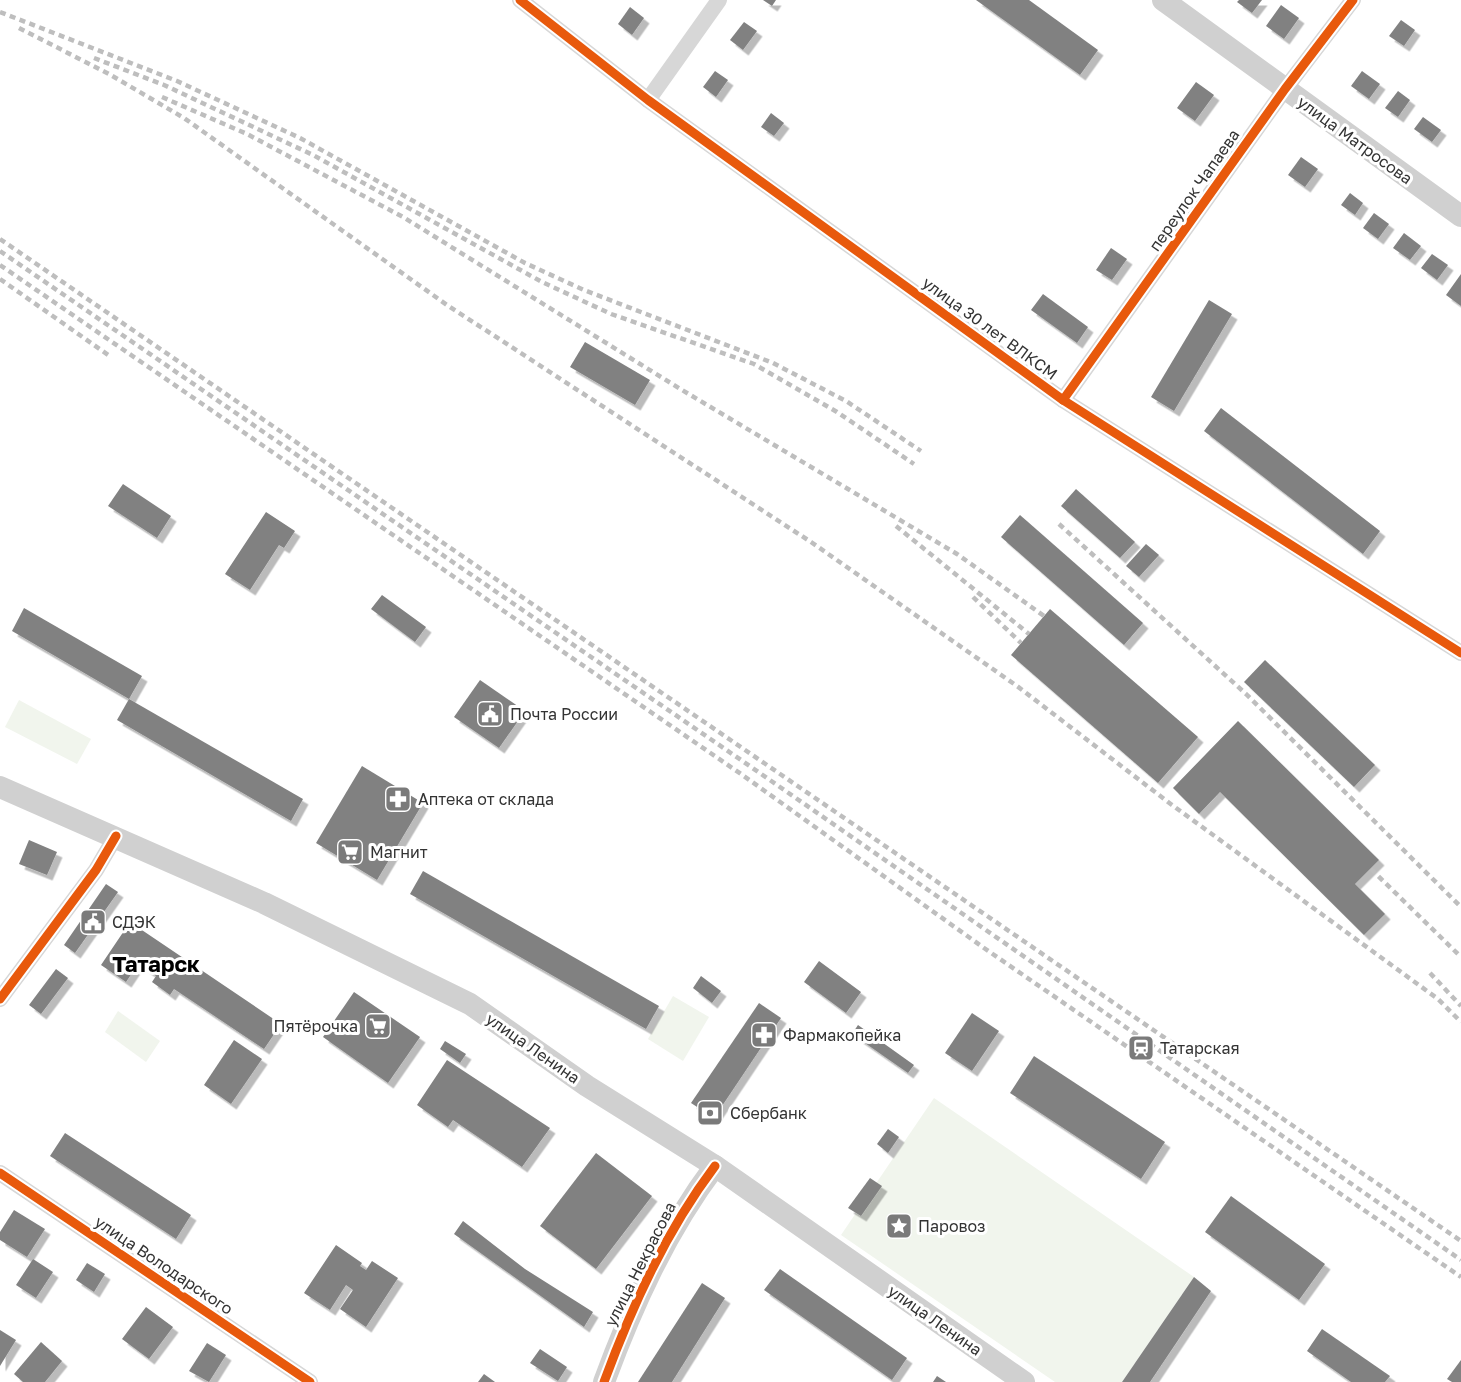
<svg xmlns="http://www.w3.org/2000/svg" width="1461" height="1382" font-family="'Golos Text',sans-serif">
  <defs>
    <filter id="shadow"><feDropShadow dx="5.5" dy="5.5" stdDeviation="0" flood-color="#0004"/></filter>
  </defs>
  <rect width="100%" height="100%" fill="#fff"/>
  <g fill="#f1f5ed">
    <path d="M19 700 91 739 77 764 5 727Z"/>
    <path d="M673 996 709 1017 683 1061 648 1039Z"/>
    <path d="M118 1011 160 1041 146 1062 105 1032Z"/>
    <path d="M934 1098 1194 1277 1122 1382H1055L841 1235Z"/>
  </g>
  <g fill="#818181" filter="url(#shadow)">
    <path d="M763 0H776L772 6Z"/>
    <path d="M976 0H1029L1098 50 1080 75Z"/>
    <path d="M1239 0H1262L1252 13 1237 2Z"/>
    <path d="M1281 5 1299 18 1284 39 1266 26Z"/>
    <path d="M630 7 644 18 632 35 618 24Z"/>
    <path d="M1401 20 1415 30 1404 46 1389 36Z"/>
    <path d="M744 22 757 31 743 50 730 40Z"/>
    <path d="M715 71 728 80 716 97 703 87Z"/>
    <path d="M1362 71 1380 84 1369 99 1351 86Z"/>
    <path d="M1196 82 1214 95 1195 121 1177 108Z"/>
    <path d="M1398 91 1410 100 1398 117 1385 108Z"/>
    <path d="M771 113 784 123 774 136 761 127Z"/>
    <path d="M1423 117 1441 130 1432 142 1414 129Z"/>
    <path d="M1301 157 1318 169 1305 187 1288 175Z"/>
    <path d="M1350 193 1363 203 1355 215 1341 205Z"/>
    <path d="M1374 213 1389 224 1378 239 1363 228Z"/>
    <path d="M1404 233 1421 246 1410 260 1393 248Z"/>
    <path d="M1111 248 1127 259 1112 280 1096 270Z"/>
    <path d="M1432 254 1448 265 1437 280 1421 268Z"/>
    <path d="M1461 274V306L1446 295Z"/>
    <path d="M1043 294 1088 327 1077 343 1031 310Z"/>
    <path d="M1209 300 1232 314 1174 411 1151 397Z"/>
    <path d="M585 342 650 380 635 405 570 367Z"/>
    <path d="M1221 408 1380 531 1363 554 1204 431Z"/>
    <path d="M123 484 171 516 157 538 108 506Z"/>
    <path d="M1076 489 1135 542 1120 558 1061 506Z"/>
    <path d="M266 512 295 531 284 548 279 545 250 590 225 574Z"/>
    <path d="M1020 515 1143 623 1124 645 1001 537Z"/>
    <path d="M1146 544 1159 555 1139 577 1126 566Z"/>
    <path d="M382 595 426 627 415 642 371 609Z"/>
    <path d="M24 608 142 676 129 699 12 631Z"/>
    <path d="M1050 609 1198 737 1158 783 1011 655Z"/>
    <path d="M1265 660 1375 765 1354 787 1244 682Z"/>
    <path d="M480 680 525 711 499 748 454 717Z"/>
    <path d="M129 699 303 799 291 821 117 720Z"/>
    <path d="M1238 721 1379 860 1355 884 1385 914 1364 935 1220 792 1199 814 1173 788Z"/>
    <path d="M362 766 423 803 377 880 316 843Z"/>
    <path d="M29 840 57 852 47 875 19 864Z"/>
    <path d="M423 871 659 1006 646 1029 410 894Z"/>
    <path d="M106 884 118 892 75 953 64 945Z"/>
    <path d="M130 922 281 1024 264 1049 174 989 170 995 152 982 156 976 138 964 126 982 101 965Z"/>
    <path d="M819 961 861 992 846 1013 804 982Z"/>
    <path d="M56 969 68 978 41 1014 29 1005Z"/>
    <path d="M701 976 721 991 712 1003 693 988Z"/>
    <path d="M354 992 420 1037 388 1083 323 1037Z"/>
    <path d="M759 1003 781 1018 714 1118 691 1103Z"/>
    <path d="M972 1013 999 1031 972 1071 945 1053Z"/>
    <path d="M858 1025 914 1065 908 1073 852 1034Z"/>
    <path d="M234 1040 262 1059 231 1104 204 1085Z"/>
    <path d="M445 1041 466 1054 460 1063 440 1049Z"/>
    <path d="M1034 1056 1165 1142 1141 1179 1010 1093Z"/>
    <path d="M447 1060 550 1128 522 1167 453 1120 448 1127 417 1105Z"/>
    <path d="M888 1129 899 1137 888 1153 877 1144Z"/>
    <path d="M65 1133 191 1215 176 1239 50 1156Z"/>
    <path d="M596 1153 652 1196 596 1269 540 1226Z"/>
    <path d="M870 1178 882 1186 861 1216 848 1208Z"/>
    <path d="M1231 1196 1325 1264 1299 1300 1205 1232Z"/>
    <path d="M14 1210 45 1229 27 1257 0 1240V1232Z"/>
    <path d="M463 1221 525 1269 593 1312 584 1327 454 1234Z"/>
    <path d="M336 1245 362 1263 360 1266 366 1270 372 1261 398 1278 366 1327 340 1309 353 1290 346 1285 330 1310 304 1293Z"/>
    <path d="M33 1259 53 1272 36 1298 16 1285Z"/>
    <path d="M87 1263 105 1274 94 1292 76 1280Z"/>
    <path d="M780 1269 907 1358 892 1380 764 1290Z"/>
    <path d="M1194 1277 1211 1291 1150 1382H1122Z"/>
    <path d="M702 1283 725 1298 672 1382H638Z"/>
    <path d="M146 1307 173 1327 149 1359 122 1339Z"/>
    <path d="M1322 1329 1390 1376 1385 1382H1351L1307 1351Z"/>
    <path d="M0 1330 16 1340 0 1366Z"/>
    <path d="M41 1342 62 1361 45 1382H23L14 1374Z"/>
    <path d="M207 1343 226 1355 209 1382 189 1371Z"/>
    <path d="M540 1349 567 1367 558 1381 530 1363Z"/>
    <path d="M1461 1360V1382H1452L1447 1379Z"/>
    <path d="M484 1374 495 1382H478Z"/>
    <path d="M937 1376 946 1382H933Z"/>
  </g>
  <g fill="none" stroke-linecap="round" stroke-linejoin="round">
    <g stroke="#d7d7d7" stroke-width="16">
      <path d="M520 0 648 100 1063 400 1461 653"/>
      <path d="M648 100 719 0"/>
      <path d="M1063 400 1285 89 1353 0"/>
      <path d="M0 999 96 870 116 836"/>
      <path d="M0 1173 310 1382"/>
    </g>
    <g stroke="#d0d0d0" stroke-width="22">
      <path d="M1163 0 1461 216"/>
      <path d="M0 787 264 903 470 1004 587 1086 715 1166 1024 1382"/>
      <path d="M604 1382C632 1306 666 1231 715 1166"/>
    </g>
    <g stroke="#bebebe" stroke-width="4.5" stroke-dasharray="6 4.5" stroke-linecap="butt">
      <path d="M0 12 177 81 300 138 525 263 584 290 773 363 846 401 921 451"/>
      <path d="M19 28 109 74 184 118 447 305 811 542 1017 686 1172 805 1438 999 1461 1022"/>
      <path d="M94 58 164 85 313 155 542 282 611 314 754 364 837 412 914 464"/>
      <path d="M162 97 247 134 403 217 682 390 957 554 1044 616"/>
      <path d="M0 239 1461 1241"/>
      <path d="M0 251 741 760 1461 1260"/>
      <path d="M0 265 741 774 984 948 1461 1277"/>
      <path d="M0 279 111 357"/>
      <path d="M1059 524 1246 694 1461 907"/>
      <path d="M896 526 1029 634"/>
      <path d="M973 597 1021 643"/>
      <path d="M1371 869 1461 957"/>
      <path d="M1430 973 1461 1006"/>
    </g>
    <defs>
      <g id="cycleway">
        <path d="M520 0 648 100 1063 400 1461 653"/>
        <path d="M1063 400 1285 89 1353 0"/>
        <path d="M0 999 96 870 116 836"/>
        <path d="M0 1173 310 1382"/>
        <path d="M604 1382C632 1306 666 1231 715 1166"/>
      </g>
    </defs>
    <use href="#cycleway" stroke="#fff" stroke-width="13"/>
    <use href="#cycleway" stroke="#e8590c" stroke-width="9"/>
  </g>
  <defs>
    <symbol id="civic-square" viewBox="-11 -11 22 22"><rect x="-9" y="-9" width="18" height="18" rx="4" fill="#7a7a7a" stroke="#fff"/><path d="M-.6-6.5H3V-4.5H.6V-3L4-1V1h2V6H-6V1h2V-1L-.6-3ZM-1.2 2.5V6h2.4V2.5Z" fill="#fff"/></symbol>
    <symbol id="pharmacy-square" viewBox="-11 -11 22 22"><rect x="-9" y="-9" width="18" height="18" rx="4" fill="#7a7a7a" stroke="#fff"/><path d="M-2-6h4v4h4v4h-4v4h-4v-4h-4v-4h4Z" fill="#fff"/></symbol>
    <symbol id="supermarket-square" viewBox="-11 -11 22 22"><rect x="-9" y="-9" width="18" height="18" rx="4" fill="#7a7a7a" stroke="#fff"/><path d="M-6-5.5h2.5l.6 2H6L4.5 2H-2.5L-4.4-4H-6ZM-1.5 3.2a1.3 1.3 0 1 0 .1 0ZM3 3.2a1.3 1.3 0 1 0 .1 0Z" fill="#fff"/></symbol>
    <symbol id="station-square" viewBox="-11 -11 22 22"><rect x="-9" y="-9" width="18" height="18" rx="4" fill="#7a7a7a" stroke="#fff"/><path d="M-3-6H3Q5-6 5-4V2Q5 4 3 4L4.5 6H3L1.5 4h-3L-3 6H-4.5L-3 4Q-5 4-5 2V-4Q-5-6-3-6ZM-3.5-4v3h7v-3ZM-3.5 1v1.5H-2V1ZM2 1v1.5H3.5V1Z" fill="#fff"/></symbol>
    <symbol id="bank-square" viewBox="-11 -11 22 22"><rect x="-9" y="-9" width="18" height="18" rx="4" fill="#7a7a7a" stroke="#fff"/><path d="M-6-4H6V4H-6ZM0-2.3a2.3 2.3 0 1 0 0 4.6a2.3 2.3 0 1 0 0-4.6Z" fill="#fff"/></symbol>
    <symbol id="sight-square" viewBox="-11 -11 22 22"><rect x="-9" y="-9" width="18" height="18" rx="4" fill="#7a7a7a" stroke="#fff"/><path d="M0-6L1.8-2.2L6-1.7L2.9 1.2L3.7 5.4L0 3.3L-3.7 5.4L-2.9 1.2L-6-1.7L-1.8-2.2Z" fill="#fff"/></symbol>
  </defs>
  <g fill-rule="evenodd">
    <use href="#civic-square" x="475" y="699" width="30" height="30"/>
    <use href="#pharmacy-square" x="383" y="784" width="30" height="30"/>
    <use href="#supermarket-square" x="335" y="837" width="30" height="30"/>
    <use href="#civic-square" x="78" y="907" width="30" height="30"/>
    <use href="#supermarket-square" x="363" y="1011" width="30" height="30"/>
    <use href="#pharmacy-square" x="749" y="1020" width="30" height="30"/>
    <use href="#station-square" x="1126" y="1033" width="30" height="30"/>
    <use href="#bank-square" x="695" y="1098" width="30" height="30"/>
    <use href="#sight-square" x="884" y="1211" width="30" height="30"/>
  </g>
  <g text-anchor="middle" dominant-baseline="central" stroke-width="6" stroke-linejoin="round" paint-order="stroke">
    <g font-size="16" fill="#333" stroke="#fff">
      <text transform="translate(1355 140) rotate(36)">улица Матросова</text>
      <text transform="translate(1194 190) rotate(-55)">переулок Чапаева</text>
      <text transform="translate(990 328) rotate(36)">улица 30 лет ВЛКСМ</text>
      <text transform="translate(533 1048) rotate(35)">улица Ленина</text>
      <text transform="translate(640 1264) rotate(-63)">улица Некрасова</text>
      <text transform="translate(164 1265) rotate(34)">улица Володарского</text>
      <text transform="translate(935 1320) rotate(35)">улица Ленина</text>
    </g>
    <g font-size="16" fill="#333" stroke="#fff" text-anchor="start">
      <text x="510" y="714">Почта России</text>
      <text x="418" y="799">Аптека от склада</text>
      <text x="370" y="852">Магнит</text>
      <text x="112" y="922">СДЭК</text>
      <text x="358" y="1026" text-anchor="end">Пятёрочка</text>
      <text x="783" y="1035">Фармакопейка</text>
      <text x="1160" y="1048">Татарская</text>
      <text x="730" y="1113">Сбербанк</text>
      <text x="918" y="1226">Паровоз</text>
    </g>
    <g font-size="22" font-weight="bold" fill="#000" stroke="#fff">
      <text x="156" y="963">Татарск</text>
    </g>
  </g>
</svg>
